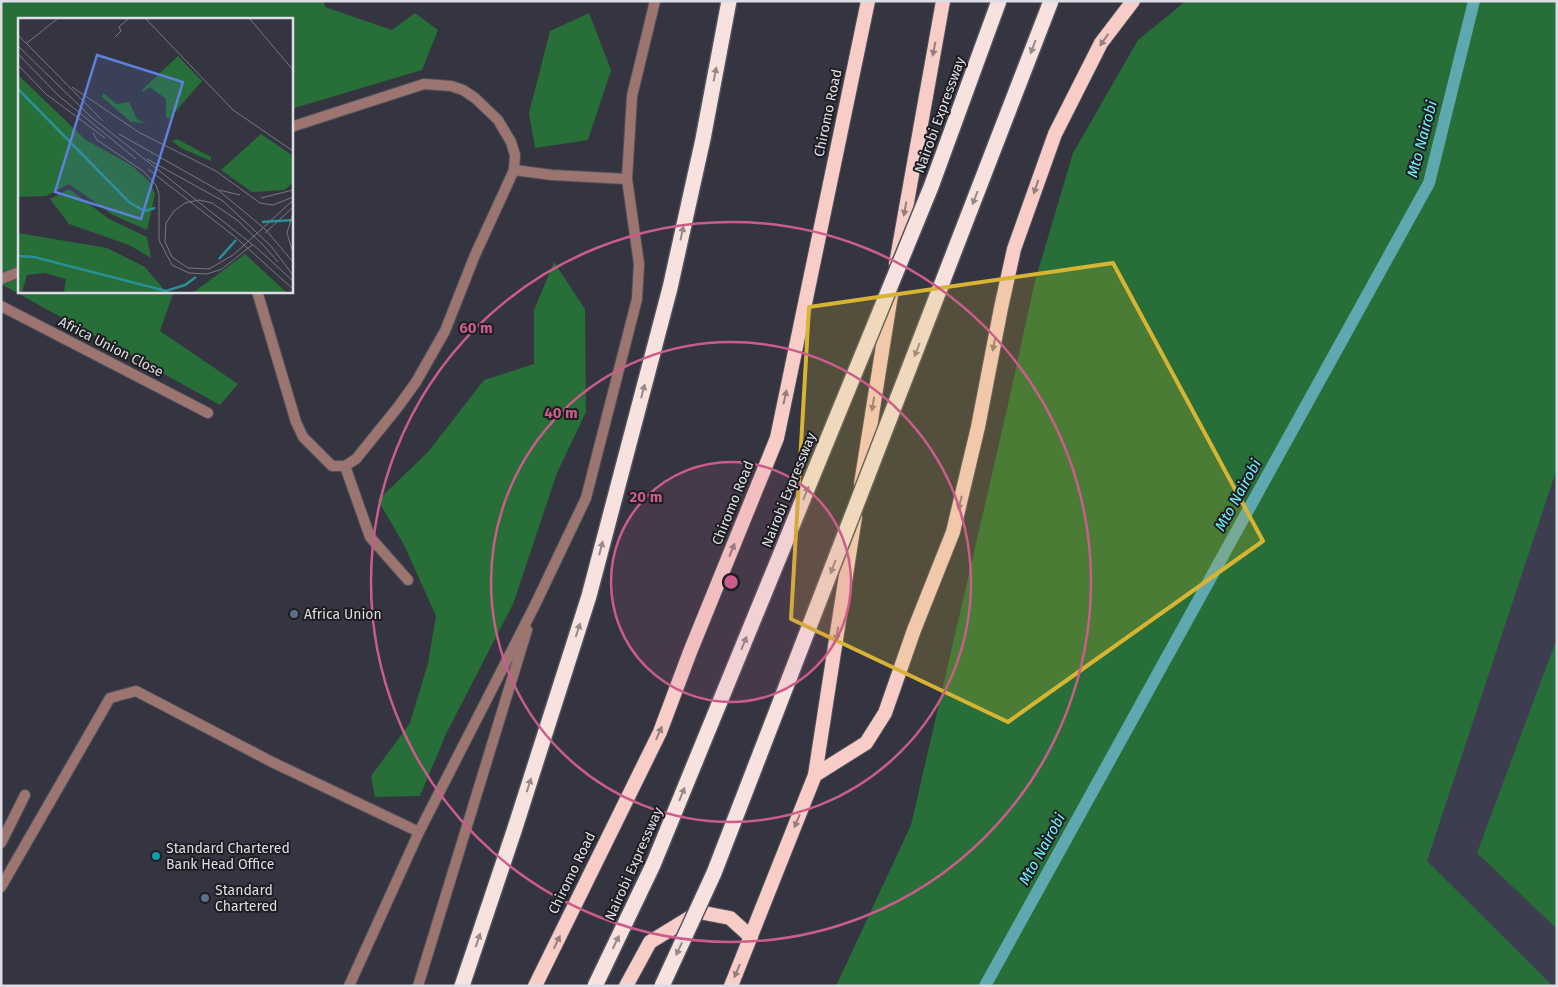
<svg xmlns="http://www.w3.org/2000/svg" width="1558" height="987" font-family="'Fira Sans',sans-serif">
  <rect width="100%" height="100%" fill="#343540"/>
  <path fill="#3c3d4e" d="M1557 379V986H1289Z"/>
  <g fill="#276e38">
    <path d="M1 1H324L325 7 392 30 415 13 438 30 422 70 291 109V19H19V291H174L160 331 238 384 220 405 1 284Z"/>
    <path d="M1186 1H1557V468L1427 861 1553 986H836L911 825 1007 409 1035 281 1073 153 1138 40Z"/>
    <path d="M589 13 611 70 588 140 535 148 529 113 550 31Z"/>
    <path d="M554 262 585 309 586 412 557 473 513 604 446 734 420 796 375 797 371 776 410 723 428 663 436 616 404 545 378 500 428 452 484 380 534 364V310Z"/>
    <path d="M1557 638V929L1477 853Z"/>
  </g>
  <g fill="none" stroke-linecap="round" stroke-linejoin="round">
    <path stroke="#5ea8af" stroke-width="12" d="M985 986 1429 183 1474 1"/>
    <defs>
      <g id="service">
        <path d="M514 170 552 175 627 179"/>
        <path d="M1 279 19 272"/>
        <path d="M257 291 296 422 303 437 332 466H345L356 459 398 407 416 382 445 331 475 255 514 170 515 155 511 142 498 120 475 98 463 90 451 86 424 84 291 127"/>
        <path d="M1 306 208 413"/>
        <path d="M345 466 370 537 408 580"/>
        <path d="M419 832 535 605 586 498 637 299 639 264 627 179 632 96 655 1"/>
        <path d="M1 843 25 795"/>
        <path d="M1 887 110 698 136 691 272 762 419 832 349 986"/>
        <path d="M418 986 527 630"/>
      </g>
      <g id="trunk">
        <path d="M896 264 943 1"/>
        <path d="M861 484 891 295"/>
        <path d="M815 775 866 743 885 713 914 630 953 532 978 427 1001 308 1014 249 1055 134 1101 43 1133 1"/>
        <path d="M535 986 660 732 690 652 777 438 868 1"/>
        <path d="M626 986 650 942 699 912 730 918 751 937"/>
        <path d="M731 986 815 775 855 517"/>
      </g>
      <path id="motorway" d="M462 986 514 831 589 596 670 288 703 139 729 1"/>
    </defs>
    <use href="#service" stroke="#52535e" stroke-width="12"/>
    <use href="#trunk" stroke="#52535e" stroke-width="16"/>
    <use href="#motorway" stroke="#52535e" stroke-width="18"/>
    <use href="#service" stroke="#9d7570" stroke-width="10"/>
    <use href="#trunk" stroke="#f8cdc8" stroke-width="14"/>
    <use href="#motorway" stroke="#f7e2e0" stroke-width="15"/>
    <defs>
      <g id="motorway-bridge">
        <path d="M595 986 653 865 931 187 999 1"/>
        <path d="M662 986 714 873 1051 1"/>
      </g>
    </defs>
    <use href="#motorway-bridge" stroke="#52535e" stroke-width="18" stroke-linecap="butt"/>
    <use href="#motorway-bridge" stroke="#f7e2e0" stroke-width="15"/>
  </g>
  <defs><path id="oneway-solid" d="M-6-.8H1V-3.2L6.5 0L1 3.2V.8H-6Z" transform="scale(1.25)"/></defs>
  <g fill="#957e7d">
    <use href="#oneway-solid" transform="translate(1104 40) rotate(125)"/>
    <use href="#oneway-solid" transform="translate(934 49) rotate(101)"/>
    <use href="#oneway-solid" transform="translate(1036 187) rotate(109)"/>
    <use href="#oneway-solid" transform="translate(905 209) rotate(100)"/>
    <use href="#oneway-solid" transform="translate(994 344) rotate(101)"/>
    <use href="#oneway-solid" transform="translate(785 397) rotate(-78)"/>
    <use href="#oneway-solid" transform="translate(873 404) rotate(99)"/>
    <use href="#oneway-solid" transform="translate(960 503) rotate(104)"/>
    <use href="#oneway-solid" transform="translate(732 550) rotate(-68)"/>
    <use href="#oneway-solid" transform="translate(837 634) rotate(99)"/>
    <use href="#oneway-solid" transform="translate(659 733) rotate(-66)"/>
    <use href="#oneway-solid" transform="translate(797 821) rotate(112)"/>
    <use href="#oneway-solid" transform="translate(557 942) rotate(-64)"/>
    <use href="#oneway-solid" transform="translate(737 971) rotate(113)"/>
  </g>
  <g fill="#95898a">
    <use href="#oneway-solid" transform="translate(1033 47) rotate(111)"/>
    <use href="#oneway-solid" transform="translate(715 74) rotate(-79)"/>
    <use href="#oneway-solid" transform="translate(975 198) rotate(111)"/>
    <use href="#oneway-solid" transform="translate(682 233) rotate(-78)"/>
    <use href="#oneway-solid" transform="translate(917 350) rotate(111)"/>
    <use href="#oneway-solid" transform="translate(643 391) rotate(-75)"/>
    <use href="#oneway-solid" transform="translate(806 493) rotate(-68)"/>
    <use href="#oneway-solid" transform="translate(601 548) rotate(-75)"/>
    <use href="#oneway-solid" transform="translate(833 567) rotate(111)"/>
    <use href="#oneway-solid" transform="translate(578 630) rotate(-72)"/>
    <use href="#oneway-solid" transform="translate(744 643) rotate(-68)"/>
    <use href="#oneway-solid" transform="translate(529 785) rotate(-72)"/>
    <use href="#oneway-solid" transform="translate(682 794) rotate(-68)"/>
    <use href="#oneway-solid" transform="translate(478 940) rotate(-71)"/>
    <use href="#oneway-solid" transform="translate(616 942) rotate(-64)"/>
    <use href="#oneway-solid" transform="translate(679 949) rotate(115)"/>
  </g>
  <path fill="#d7b434" fill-opacity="0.2" stroke="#d7b434" stroke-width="4" stroke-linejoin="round" d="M1113 263 1263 541 1008 722 791 619 809 307Z"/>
  <circle cx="731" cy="582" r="120" fill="#cb5d8b" fill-opacity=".12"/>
  <g fill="none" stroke="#cb5d8b" stroke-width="2.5">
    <circle cx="731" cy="582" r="120"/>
    <circle cx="731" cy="582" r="240"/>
    <circle cx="731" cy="582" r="360"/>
  </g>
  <g fill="#5c6f8a" stroke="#1d1d22" stroke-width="2">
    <circle cx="294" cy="614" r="5"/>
    <circle cx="205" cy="898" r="5"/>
  </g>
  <circle fill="#0f9aa8" stroke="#1d1d22" stroke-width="2" cx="156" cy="856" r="5"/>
  <g text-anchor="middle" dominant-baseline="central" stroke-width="4" stroke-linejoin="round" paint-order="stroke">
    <g font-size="14" fill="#dddee5" stroke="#1d1d22">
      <text transform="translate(828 113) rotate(-78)">Chiromo Road</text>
      <text transform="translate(940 115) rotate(-70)">Nairobi Expressway</text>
      <text transform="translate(111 347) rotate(27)">Africa Union Close</text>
      <text transform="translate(789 490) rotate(-68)">Nairobi Expressway</text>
      <text transform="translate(733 503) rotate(-68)">Chiromo Road</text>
      <text transform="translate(634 864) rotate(-66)">Nairobi Expressway</text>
      <text transform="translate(572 873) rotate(-64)">Chiromo Road</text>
    </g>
    <g font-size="14" fill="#dddee5" stroke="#1d1d22" text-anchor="start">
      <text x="304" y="614">Africa Union</text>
      <text x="166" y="848">Standard Chartered<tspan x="166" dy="16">Bank Head Office</tspan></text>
      <text x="215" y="890">Standard<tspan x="215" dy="16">Chartered</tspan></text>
    </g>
    <g font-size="15" font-style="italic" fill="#6ff2fb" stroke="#1d1d22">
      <text transform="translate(1422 139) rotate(-75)">Mto Nairobi</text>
      <text transform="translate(1238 495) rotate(-61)">Mto Nairobi</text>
      <text transform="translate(1042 849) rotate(-61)">Mto Nairobi</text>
    </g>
  </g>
  <g transform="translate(18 18)">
    <rect width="275" height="275" fill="#343540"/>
    <path d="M160 38 184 63 151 101 148 99V81L132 69 125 74 124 72ZM0 57 68 122 113 147 131 163 137 176 129 212 95 197 51 166 28 178 0 179ZM85 75 99 86 111 84 119 101 127 105 113 104 84 79ZM243 116 275 138V165L266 172 234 174 203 152ZM159 121 193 139V143L163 130 154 123ZM51 171 91 201 129 219 133 240 111 227 51 206 32 181ZM0 215 89 230 127 249 148 274H46L48 261 27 255 9 257 4 274H0ZM227 236 268 274H176Z" fill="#276e38"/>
    <path fill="none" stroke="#289198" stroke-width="2.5" d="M0 71 111 184 126 193 137 190M244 204 275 202M0 238 16 239 148 273 167 267 178 259M201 241 218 222"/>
    <path fill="none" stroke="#787982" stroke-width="1" d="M128 1 215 92 275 133M232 1 275 52M0 17 85 103M97 19 103 13 101 9 110 1M9 25 39 1M0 28 72 98 240 231 275 263M0 36 41 78 118 141M0 47 28 76 87 120M54 69 122 115 198 153 242 185 255 187 275 179M75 115 79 122 125 153 138 167 141 176V222L154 247 171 255 189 256 204 251 234 227M101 116 200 172 247 211 275 244M129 141 205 183 253 228 274 256M130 151 216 218 275 271M201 172 222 177M243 180 275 172M275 195 269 215 275 235M247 215 275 189M260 244 246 228 219 202 194 185 181 182 167 185 156 193 148 205 147 224 154 239 170 250 191 251 215 237 234 220 273 184 275 183"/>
    <path fill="#6080dd" fill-opacity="0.15" stroke="#6080dd" stroke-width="2.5" d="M79 37 165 64 123 201 37 174Z"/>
    <rect width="275" height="275" fill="none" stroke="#dddee5" stroke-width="2.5"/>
  </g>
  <circle cx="731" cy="582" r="8" fill="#cb5d8b" stroke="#1d1d22" stroke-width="2.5"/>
  <g font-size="15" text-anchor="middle" font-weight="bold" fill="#cb5d8b" stroke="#1d1d22" stroke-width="4" stroke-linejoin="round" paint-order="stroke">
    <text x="476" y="333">60 m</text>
    <text x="561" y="418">40 m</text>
    <text x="646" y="502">20 m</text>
  </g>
  <rect width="1558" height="987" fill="none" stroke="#dddee5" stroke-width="5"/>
</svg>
